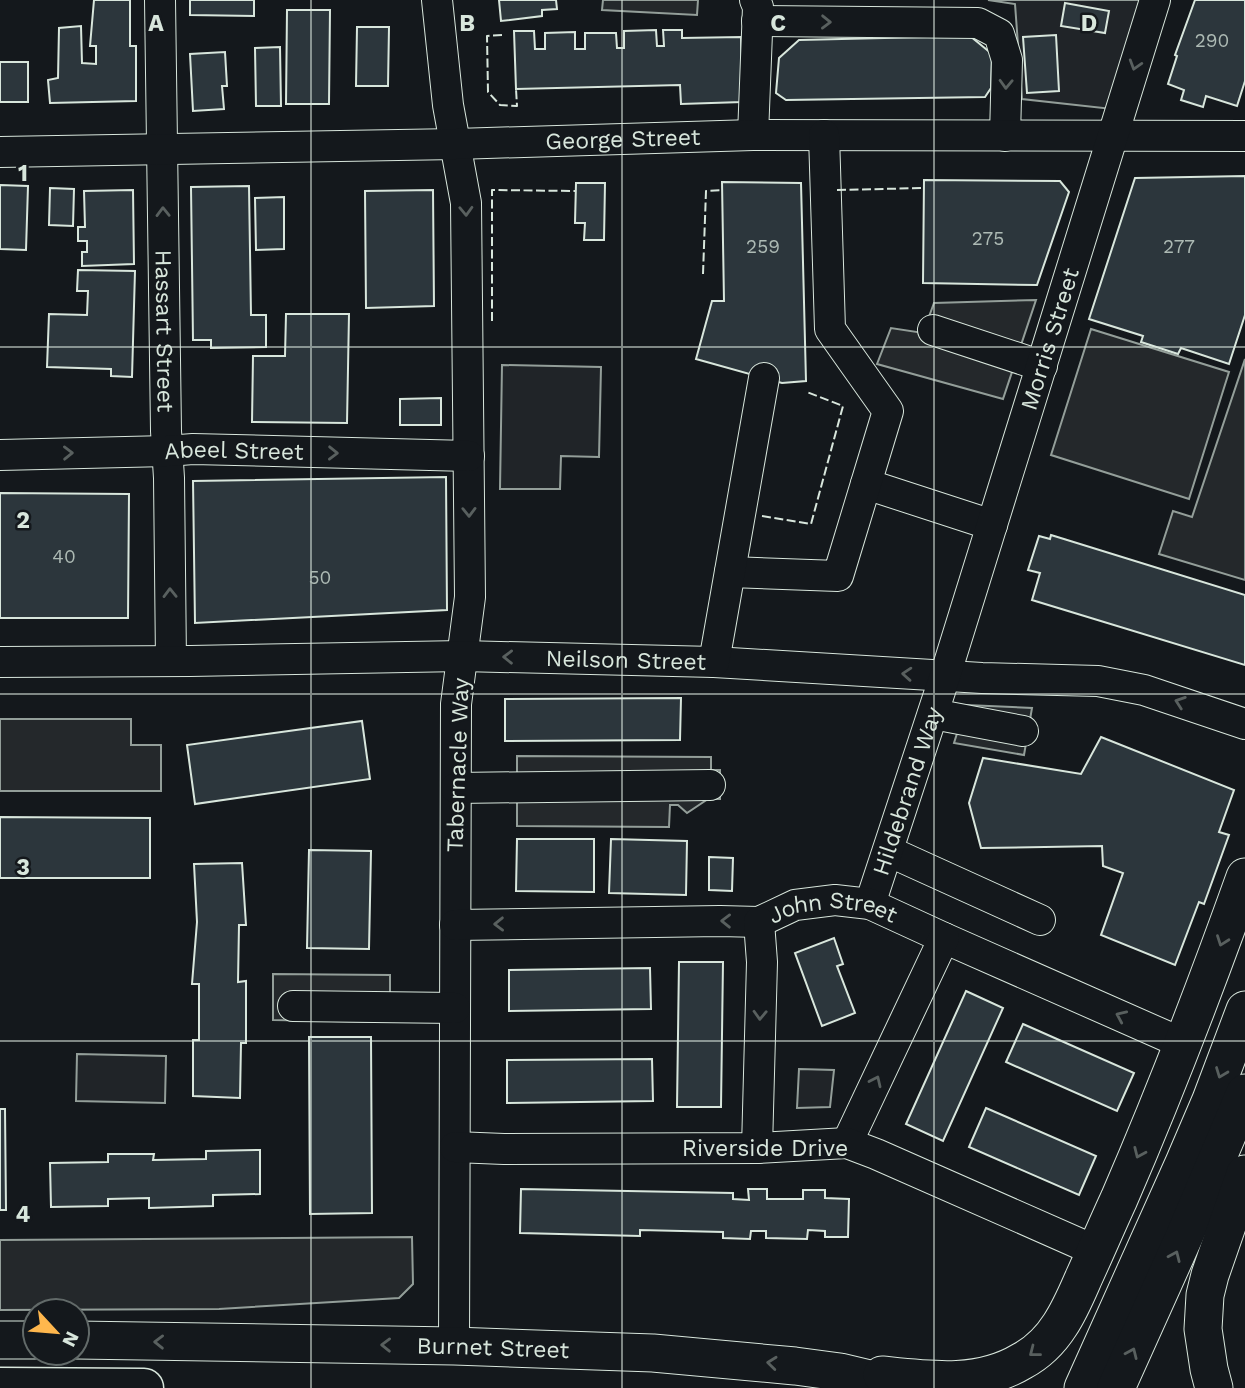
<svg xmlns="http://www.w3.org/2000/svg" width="1245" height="1388" font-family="'Work Sans',sans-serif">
  <rect width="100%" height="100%" fill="#14181c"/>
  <g fill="#202428" stroke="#939e99" stroke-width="2">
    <path d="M988 0H1155L1121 110 1022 99 1015 4Z"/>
    <path d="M502 365 601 367 599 457 561 456 560 489H500Z"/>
    <path d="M77 1054 166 1056 165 1103 76 1101Z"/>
    <path d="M799 1069 834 1070 830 1107 797 1108Z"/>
  </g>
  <g fill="#24282b" stroke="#939e99" stroke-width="2">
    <path d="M603 0H698L697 15 602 10Z"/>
    <path d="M1036 300 1003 399 877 364 891 328 923 333 934 303Z"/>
    <path d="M1091 329 1229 372 1189 499 1051 455Z"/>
    <path d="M1245 359V580L1159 554 1173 511 1192 517Z"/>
    <path d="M966 705 1032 708 1024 755 954 743Z"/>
    <path d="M0 719H131V745H161V791H0Z"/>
    <path d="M517 756 711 757V770H720V799H708L687 813 678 805H670L669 827 517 826Z"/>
    <path d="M273 974 390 975V1022L273 1020Z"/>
    <path d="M412 1237 413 1284 399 1298 219 1309 0 1310V1240Z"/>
  </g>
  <g fill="#2c363c" stroke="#d8e6dc" stroke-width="2">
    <path d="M94 0H130V46H136V101L50 103 48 80 58 78 59 28 81 26 82 63 96 64V46H90Z"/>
    <path d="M190 0H254V16L190 15Z"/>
    <path d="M499 0H556L557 9 542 10V16L501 21Z"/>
    <path d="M1195 0H1245V81L1237 106 1206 96 1203 107 1181 100 1184 90 1168 84 1177 56 1175 55Z"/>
    <path d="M1065 3 1109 11 1105 33 1061 26Z"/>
    <path d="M287 10H330L329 104H286Z"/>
    <path d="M357 27H389L388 86H356Z"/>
    <path d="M656 30 657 46H664L663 30H682V38L741 37 742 102 681 104 680 85 516 89 514 31H534L535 49H545V33L575 32V49H585V33H616L617 48H624V31Z"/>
    <path d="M1056 35 1059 91 1027 93 1023 37Z"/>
    <path d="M970 36 992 54 991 88 985 97 786 100 776 93 779 58 799 40Z"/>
    <path d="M280 47 281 106H256L255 48Z"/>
    <path d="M225 52 227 86H222L224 109 193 111 190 54Z"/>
    <rect x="0" y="62" width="28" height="40"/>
    <path d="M1245 176V315L1229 364 1181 348 1178 354 1141 342 1143 336 1089 319 1135 178Z"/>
    <path d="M924 180 1060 181 1069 192 1037 285 923 283Z"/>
    <path d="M722 182 801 183 806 381 782 383 696 359 712 301H724Z"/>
    <path d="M576 183H605L604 240H584L585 223H575Z"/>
    <path d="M0 185 28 186 26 250 0 249Z"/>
    <path d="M249 186 251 315H266V347L211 348V340H193L191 187Z"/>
    <path d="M50 188 74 189 73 226 49 225Z"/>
    <path d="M133 190 134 264 82 266V252H87V241H78V227H85L84 191Z"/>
    <path d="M433 190 434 306 366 308 365 191Z"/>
    <path d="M284 197V249L256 250 255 198Z"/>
    <path d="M78 270 135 271 132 377 111 376V369L47 367 49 314 87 315 88 291H77Z"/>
    <path d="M286 314H349L347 423 252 422 253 356H285Z"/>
    <path d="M441 398V425H400V399Z"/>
    <path d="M446 477 447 610 195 623 193 481Z"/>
    <path d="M0 493 129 494 128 618H0Z"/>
    <path d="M1051 535 1245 595V665L1032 600 1040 573 1028 570 1039 536 1050 539Z"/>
    <path d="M681 698 680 740 505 741V699Z"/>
    <path d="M362 721 370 779 195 804 187 745Z"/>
    <path d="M1101 737 1234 790 1219 832 1229 835 1204 904 1199 902 1175 965 1101 935 1123 873 1103 866 1102 846 981 848 969 803 983 758 1081 774Z"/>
    <path d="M0 817 150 818V878H0Z"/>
    <path d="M517 839H594V892L516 891Z"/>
    <path d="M611 839 687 841 686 895 609 893Z"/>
    <path d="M309 850 371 851 369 949 307 948Z"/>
    <path d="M709 857 733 858 732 891 709 890Z"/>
    <path d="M242 863 246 925H239L238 982 246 981V1043H241L240 1098 193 1096V1040H199V984H192L197 922 194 864Z"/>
    <path d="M834 938 843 964 837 966 855 1013 822 1026 795 953Z"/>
    <path d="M679 962H723L721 1107H677Z"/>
    <path d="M650 968 651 1009 509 1011V970Z"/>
    <path d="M966 991 1003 1008 943 1141 906 1124Z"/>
    <path d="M1023 1024 1134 1073 1117 1111 1006 1062Z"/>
    <path d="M309 1037H371L372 1213 310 1214Z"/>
    <path d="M652 1059 653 1101 507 1103V1060Z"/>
    <path d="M986 1108 1096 1156 1079 1195 969 1147Z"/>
    <path d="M0 1109H5L6 1210H0Z"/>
    <path d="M260 1150V1194L213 1195V1206L149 1208V1198L108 1199V1206L51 1207 50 1163 108 1162V1154H154L153 1160 206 1159V1151Z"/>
    <path d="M521 1189 733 1193V1199L749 1200 748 1189H767V1199H803V1190H825V1198L849 1199 848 1237H825V1231L808 1230 807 1239 766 1238V1231H751L750 1239 723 1238V1232L640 1230V1236L520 1233Z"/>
  </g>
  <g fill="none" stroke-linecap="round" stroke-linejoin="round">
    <defs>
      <g id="minor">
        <path id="s1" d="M160 0 166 431 169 478 171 661"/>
        <path d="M437 0 448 105 466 203 470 597 456 704 454 1346"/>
        <path d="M757 21 978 23 999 34 1007 60 1005 136"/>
        <path d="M753 135 758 7 755 0"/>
        <path id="s2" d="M0 152 456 144 753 135 1245 136"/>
        <path d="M933 330 1042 366"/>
        <path id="s3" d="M0 455 167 451 193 449 469 456"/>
        <path d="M866 484 992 525"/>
        <path d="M730 572 838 576 888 411 830 329 824 135"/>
        <path id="s4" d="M0 662 190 661 462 656 714 662 982 678 1098 681 1144 690 1245 724"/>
        <path d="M714 662 764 378"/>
        <path d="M933 714 1023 731"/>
        <path d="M456 788 710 785"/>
        <path d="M888 851 1040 920"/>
        <path id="s5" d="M870 904 945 676 1155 0"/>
        <path id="s6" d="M455 925 720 921 759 922 795 905 835 900 870 904 944 938 1184 1044"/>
        <path d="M293 1006 455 1008"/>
        <path d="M847 1143 944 938"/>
        <path d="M455 1147 504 1149 757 1148 847 1143 876 1154 1096 1251"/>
        <path d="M757 1148 762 962 759 922"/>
      </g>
      <g id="major">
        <path d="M0 1340H35"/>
        <path id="s7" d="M77 1340 454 1346 653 1353 795 1366 840 1372 907 1388"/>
        <path d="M882 1375C929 1380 979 1387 1022 1361 1037 1353 1051 1339 1060 1325 1070 1310 1077 1293 1084 1277 1096 1251 1107 1225 1119 1199 1165 1093 1206 986 1245 877"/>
        <path d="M1083 1388 1184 1163 1211 1100 1245 1010"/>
        <path d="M1116 1388 1184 1237 1245 1093"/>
        <path d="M1214 1388 1209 1369 1203 1329 1205 1295 1210 1275 1245 1174"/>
      </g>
      <path id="highway" d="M0 1387 144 1388"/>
    </defs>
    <use href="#minor" stroke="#d8e6dc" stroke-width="32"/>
    <use href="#major" stroke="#d8e6dc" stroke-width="39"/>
    <use href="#highway" stroke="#d8e6dc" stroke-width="41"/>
    <use href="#minor" stroke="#14181c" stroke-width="30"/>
    <use href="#major" stroke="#14181c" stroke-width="37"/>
    <use href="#highway" stroke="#14181c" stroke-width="38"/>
    <g stroke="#d8e6dc" stroke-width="2" stroke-dasharray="9 3.5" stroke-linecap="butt">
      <path d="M502 35 487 36 488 92 500 105 517 106 516 89"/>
      <path d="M837 190 923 188"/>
      <path d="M703 274 706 191 723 190"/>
      <path d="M492 321V190L576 191"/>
      <path d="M762 516 811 524 843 406 807 392"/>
    </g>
  </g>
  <defs><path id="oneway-chevron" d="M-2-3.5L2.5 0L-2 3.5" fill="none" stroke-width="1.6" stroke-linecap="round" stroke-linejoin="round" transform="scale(1.75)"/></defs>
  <g stroke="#59605f">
    <use href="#oneway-chevron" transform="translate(826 22) rotate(1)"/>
    <use href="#oneway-chevron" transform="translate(1135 65) rotate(107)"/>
    <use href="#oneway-chevron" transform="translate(1006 84) rotate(92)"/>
    <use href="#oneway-chevron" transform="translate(466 211) rotate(88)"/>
    <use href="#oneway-chevron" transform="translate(163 212) rotate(-91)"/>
    <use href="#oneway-chevron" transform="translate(68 453) rotate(-1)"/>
    <use href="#oneway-chevron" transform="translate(333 453) rotate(1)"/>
    <use href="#oneway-chevron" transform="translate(469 512) rotate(89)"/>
    <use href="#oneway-chevron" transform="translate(170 593) rotate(-91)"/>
    <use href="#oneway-chevron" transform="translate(508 657) rotate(-179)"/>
    <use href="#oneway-chevron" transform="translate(907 674) rotate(-176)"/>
    <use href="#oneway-chevron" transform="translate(1180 702) rotate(-161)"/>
    <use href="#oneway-chevron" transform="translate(726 921) rotate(-179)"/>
    <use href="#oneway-chevron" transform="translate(499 924) rotate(179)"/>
    <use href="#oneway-chevron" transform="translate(1222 941) rotate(110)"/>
    <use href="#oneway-chevron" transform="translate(760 1015) rotate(92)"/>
    <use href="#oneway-chevron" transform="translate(1121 1016) rotate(-156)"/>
    <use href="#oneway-chevron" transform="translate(1221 1073) rotate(111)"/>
    <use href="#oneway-chevron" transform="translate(876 1081) rotate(-65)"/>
    <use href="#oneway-chevron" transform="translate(1139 1153) rotate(114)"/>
    <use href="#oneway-chevron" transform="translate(1175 1256) rotate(-66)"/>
    <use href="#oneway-chevron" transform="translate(159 1342) rotate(-179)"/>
    <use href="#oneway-chevron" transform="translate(386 1345) rotate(-179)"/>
    <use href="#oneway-chevron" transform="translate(1034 1352) rotate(142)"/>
    <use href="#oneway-chevron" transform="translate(1132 1353) rotate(-66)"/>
    <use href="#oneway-chevron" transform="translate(772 1363) rotate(-174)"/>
  </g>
  <path fill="none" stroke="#d8e6dc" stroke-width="2" stroke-opacity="0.55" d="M311 0V1388M622 0V1388M934 0V1388M0 347H1245M0 694H1245M0 1041H1245"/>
  <g text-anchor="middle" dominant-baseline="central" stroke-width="5" stroke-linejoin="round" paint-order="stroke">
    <g font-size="19" fill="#adbab4">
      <text x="1212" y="40">290</text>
      <text x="988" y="238">275</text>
      <text x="763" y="246">259</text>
      <text x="1179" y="246">277</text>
      <text x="64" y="556">40</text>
      <text x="320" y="577">50</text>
    </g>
    <g font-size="23" fill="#d8e6dc" stroke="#14181c">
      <text stroke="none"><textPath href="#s2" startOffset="623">George Street</textPath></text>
      <text stroke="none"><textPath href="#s1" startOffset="331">Hassart Street</textPath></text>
      <text stroke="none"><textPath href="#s5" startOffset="593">Morris Street</textPath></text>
      <text stroke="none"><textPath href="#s3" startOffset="234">Abeel Street</textPath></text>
      <text stroke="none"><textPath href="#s4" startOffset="626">Neilson Street</textPath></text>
      <text transform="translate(458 765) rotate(-88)">Tabernacle Way</text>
      <text stroke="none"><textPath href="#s5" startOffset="119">Hildebrand Way</textPath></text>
      <text stroke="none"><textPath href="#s6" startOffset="382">John Street</textPath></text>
      <text x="765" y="1148">Riverside Drive</text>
      <text stroke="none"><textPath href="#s7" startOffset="416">Burnet Street</textPath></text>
    </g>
  </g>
  <g font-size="23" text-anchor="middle" font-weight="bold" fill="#d8e6dc" stroke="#14181c" stroke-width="5" stroke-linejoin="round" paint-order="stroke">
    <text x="156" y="31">A</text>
    <text x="467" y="31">B</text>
    <text x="778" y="31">C</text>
    <text x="1089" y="31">D</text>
    <text x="23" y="181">1</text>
    <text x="23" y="528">2</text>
    <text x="23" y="875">3</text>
    <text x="23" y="1222">4</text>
  </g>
  <g transform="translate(56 1332) rotate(116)"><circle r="33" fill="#14181c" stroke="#626a69" stroke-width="2"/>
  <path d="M0-5L12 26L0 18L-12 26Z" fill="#ffb74d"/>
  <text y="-10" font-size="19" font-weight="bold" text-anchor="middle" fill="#d8e6dc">N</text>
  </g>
</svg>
